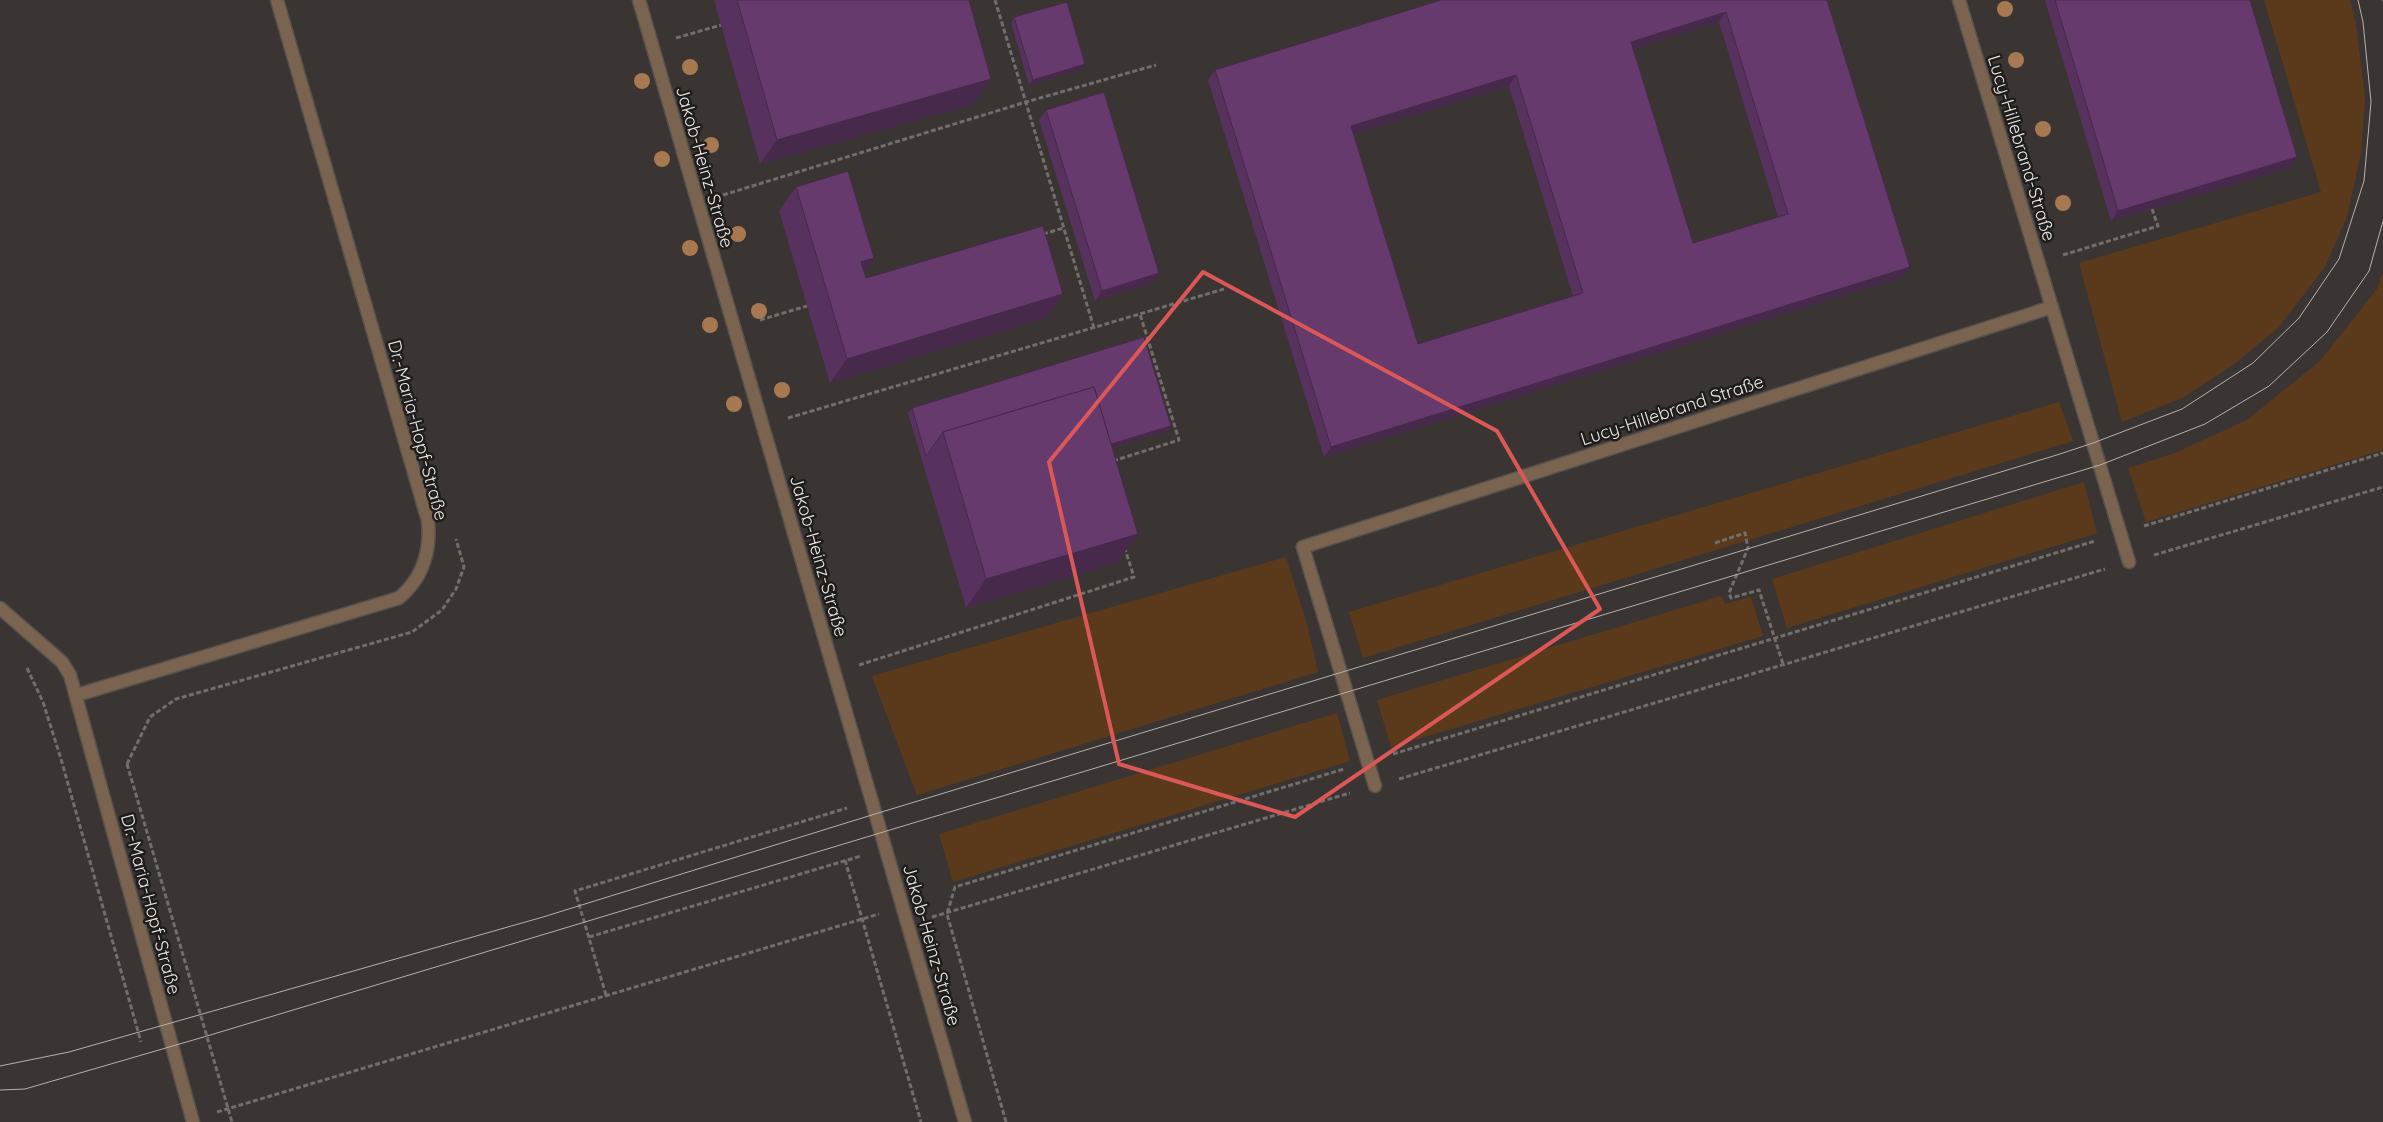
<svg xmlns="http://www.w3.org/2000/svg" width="2383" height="1122" font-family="Quicksand,sans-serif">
  <rect width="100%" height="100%" fill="#3a3532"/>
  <g fill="#5b3a1c">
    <path d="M2264 0H2350L2356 24 2365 98 2361 153 2347 217 2325 267 2278 328 2233 365 2182 398 2122 422 2079 263 2321 192Z"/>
    <path d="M2383 272V450L2146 522 2128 468 2175 453 2247 420 2320 361 2377 289Z"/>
    <path d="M2059 402 2073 441 1363 658 1349 612Z"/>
    <path d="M2084 482 2097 533 1787 628 1772 579Z"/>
    <path d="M1286 557 1307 624 1318 672 917 795 872 676Z"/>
    <path d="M1721 596 1725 604 1751 597 1763 636 1391 747 1377 700Z"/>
    <path d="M1337 713 1350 761 953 882 939 834Z"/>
  </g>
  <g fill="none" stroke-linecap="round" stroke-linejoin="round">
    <defs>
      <path id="service" d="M1303 547 1375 786"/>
      <g id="minor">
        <path d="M639 0 965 1122"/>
        <path d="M1959 0 2129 562"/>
        <path d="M1303 547 2052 307"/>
        <path d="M0 608 62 662 70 675 193 1122"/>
        <path d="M77 695 399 598C423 578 431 552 428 521L277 0"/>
      </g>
    </defs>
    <use href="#service" stroke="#56514e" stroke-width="15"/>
    <use href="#minor" stroke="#56514e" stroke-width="15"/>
    <g stroke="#726e6b" stroke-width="3" stroke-dasharray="5 2.5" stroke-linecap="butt">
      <path d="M995 0 1094 328"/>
      <path d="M676 38 721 25"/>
      <path d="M723 195 1026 102 1156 65"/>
      <path d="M1043 234 1064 228"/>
      <path d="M2063 255 2158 226 2152 209"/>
      <path d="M760 320 807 306"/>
      <path d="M788 418 1224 289"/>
      <path d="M1113 461 1179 440 1140 314"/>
      <path d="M2144 526 2383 453"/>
      <path d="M1715 543 1745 533 1748 548 1729 593 1731 598 1759 590 1783 664"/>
      <path d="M2154 555 2383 487"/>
      <path d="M859 665 1134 577 1125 549"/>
      <path d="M27 668 43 702 61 759 141 1042"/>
      <path d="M1393 754 2095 541"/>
      <path d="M127 764 150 717 176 699 412 632 442 610 456 589 464 567 456 539"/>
      <path d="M127 764 232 1122"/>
      <path d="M1399 779 2105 569"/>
      <path d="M845 860 921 1122"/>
      <path d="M932 917 1350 793"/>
      <path d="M589 937 861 856"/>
      <path d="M606 995 575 891 847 808"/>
      <path d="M217 1112 879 914"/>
      <path d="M1006 1122 947 914 955 887 1344 769"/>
    </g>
    <use href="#service" stroke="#7b644f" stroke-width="12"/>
    <use href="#minor" stroke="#7b644f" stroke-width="12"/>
    <g stroke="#b5b1ae" stroke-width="1">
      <path d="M2383 0V1"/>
      <path d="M0 1066 69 1052 543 917 875 814 2060 454 2093 443 2182 409 2253 363 2299 318 2339 259 2364 181 2371 102 2363 22 2358 0"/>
      <path d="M0 1090 25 1089 207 1036 2100 465 2205 424 2269 386 2327 332 2369 271 2383 221"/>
    </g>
  </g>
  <g fill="#a67951">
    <circle cx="2005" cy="9" r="8"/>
    <circle cx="2016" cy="60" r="8"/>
    <circle cx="690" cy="67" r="8"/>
    <circle cx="642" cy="81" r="8"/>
    <circle cx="2043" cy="129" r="8"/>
    <circle cx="711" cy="145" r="8"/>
    <circle cx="662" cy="159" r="8"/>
    <circle cx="2063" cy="203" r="8"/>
    <circle cx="738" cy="234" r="8"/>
    <circle cx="690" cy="248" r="8"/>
    <circle cx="759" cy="311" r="8"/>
    <circle cx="710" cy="325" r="8"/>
    <circle cx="782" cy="390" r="8"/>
    <circle cx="734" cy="404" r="8"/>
  </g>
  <g fill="#58325e" fill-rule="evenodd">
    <path d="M714 0H969L974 104 760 164Z"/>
    <path d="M1827 0 1910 267 1903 277 1324 457 1208 80 1215 70ZM1719 22 1778 217 1693 243 1633 49ZM1509 86 1573 296 1418 344 1353 134Z"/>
    <path d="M2045 0H2250L2297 157 2290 168 2111 221Z"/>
    <path d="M1014 17 1081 70 1029 85 1011 23Z"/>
    <path d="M1046 110 1152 283 1095 301 1039 120Z"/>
    <path d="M796 187 864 273 866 278 1063 294 1046 318 830 383 779 211Z"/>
    <path d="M912 408 1167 431 1112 448 1117 563 966 608 908 413Z"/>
  </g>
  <g fill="#47294c">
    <path d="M1726 12 1719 22 1624 52 1631 42Z"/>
    <path d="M1085 64 1081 70 1029 85 1033 80Z"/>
    <path d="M1516 75 1509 86 1344 137 1351 126Z"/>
    <path d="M991 79 974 104 760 164 777 140Z"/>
    <path d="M2297 157 2290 168 2111 221 2118 211Z"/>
    <path d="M874 258 857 283 861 262Z"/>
    <path d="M1910 267 1903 277 1324 457 1331 447Z"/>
    <path d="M1159 273 1152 283 1095 301 1102 291Z"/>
    <path d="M1063 294 1046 318 830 383 847 359Z"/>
    <path d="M1171 426 1167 431 1086 456 1090 451Z"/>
    <path d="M1138 534 1117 563 966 608 986 579Z"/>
  </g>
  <g fill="#663a6d" stroke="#47294c" fill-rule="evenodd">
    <path d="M737 0H969L991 79 777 140Z"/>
    <path d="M1441 0H1827L1910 267 1331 447 1215 70ZM1726 12 1788 214 1693 243 1631 42ZM1516 75 1583 293 1418 344 1351 126Z"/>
    <path d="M2055 0H2250L2297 157 2118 211Z"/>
    <path d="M1067 2 1085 64 1033 80 1014 17Z"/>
    <path d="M1104 92 1159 273 1102 291 1046 110Z"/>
    <path d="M848 171 874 258 861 262 866 278 1043 226 1063 294 847 359 796 187Z"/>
    <path d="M1144 337 1171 426 1111 444 1094 387 943 432 926 456 912 408Z"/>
    <path d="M1094 387 1138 534 986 579 943 432Z"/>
  </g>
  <path fill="none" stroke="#db5857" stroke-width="4" stroke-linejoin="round" d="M1203 272 1497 431 1600 609 1295 817 1119 764 1049 462Z"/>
  <g text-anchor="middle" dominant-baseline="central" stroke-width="5" stroke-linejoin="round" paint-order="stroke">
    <g font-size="18" fill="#eae7e4" stroke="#1f1d1c">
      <text transform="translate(2022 148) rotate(73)">Lucy-Hillebrand-Straße</text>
      <text transform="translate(705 167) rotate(74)">Jakob-Heinz-Straße</text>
      <text transform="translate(1672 410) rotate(-18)">Lucy-Hillebrand Straße</text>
      <text transform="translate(418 430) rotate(75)">Dr.-Maria-Hopf-Straße</text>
      <text transform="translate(819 556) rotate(74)">Jakob-Heinz-Straße</text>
      <text transform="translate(151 904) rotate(75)">Dr.-Maria-Hopf-Straße</text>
      <text transform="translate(932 945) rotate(74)">Jakob-Heinz-Straße</text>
    </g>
  </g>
</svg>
